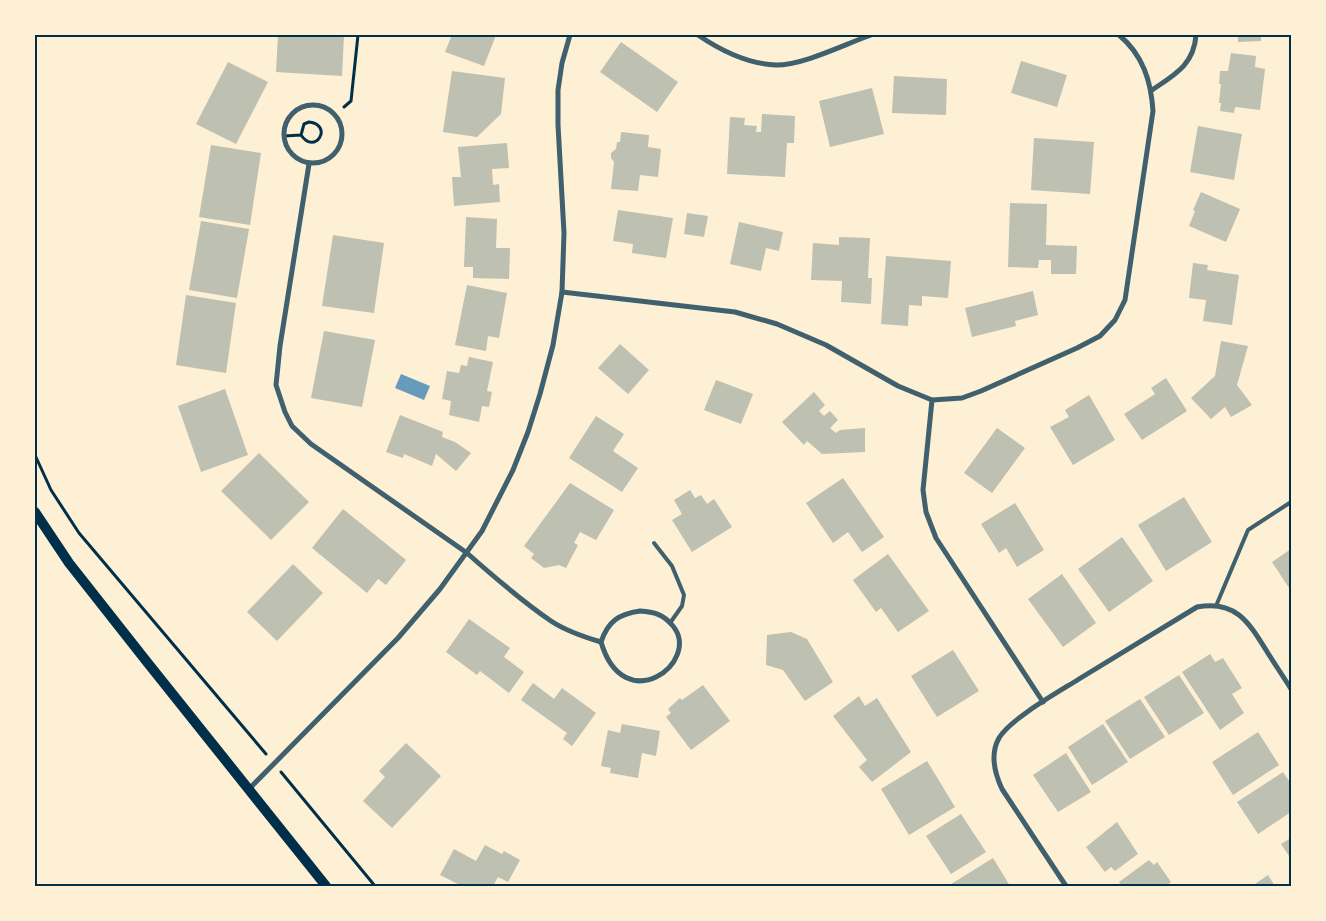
<svg xmlns="http://www.w3.org/2000/svg" width="1326" height="921" font-family="Figtree,sans-serif">
  <rect width="100%" height="100%" fill="#fdf0d5"/>
  <path fill="#669bbc" d="M401 374 430 386 424 400 395 388Z"/>
  <g fill="#bec0b2">
    <path d="M278 35H344L342 76 276 72Z"/>
    <path d="M452 35H496L484 66 445 52Z"/>
    <path d="M1238 35H1261V41L1238 42Z"/>
    <path d="M621 42 678 82 657 112 600 72Z"/>
    <path d="M1231 53 1256 56 1255 67 1265 69 1260 110 1235 107 1234 113 1220 111 1221 103H1219L1221 84H1219L1220 71H1228Z"/>
    <path d="M1021 61 1067 75 1057 107 1011 93Z"/>
    <path d="M228 62 268 82 236 144 196 124Z"/>
    <path d="M452 71 505 78 501 114 477 137 443 132Z"/>
    <path d="M894 76 947 79 946 115 892 113Z"/>
    <path d="M872 88 884 134 830 147 819 101Z"/>
    <path d="M762 114 795 116 794 143H787L785 177 727 174 730 117 745 118 744 125 757 126 756 132H761Z"/>
    <path d="M1198 126 1242 134 1234 180 1190 172Z"/>
    <path d="M621 132 649 135 648 147 661 149 658 177 640 175 638 191 611 189 614 162 611 158V153L616 149 617 142H620Z"/>
    <path d="M1034 138 1094 142 1090 194 1031 190Z"/>
    <path d="M507 143 509 168 492 169 493 185 499 184 500 202 454 206 452 177H461L458 147Z"/>
    <path d="M211 145 261 153 250 225 199 217Z"/>
    <path d="M1201 192 1240 209 1226 242 1189 226 1195 211 1193 210Z"/>
    <path d="M1010 203 1047 204 1046 245 1077 246 1076 274H1051V260H1039L1038 268 1008 267Z"/>
    <path d="M618 210 673 218 666 258 632 253 633 244 613 241Z"/>
    <path d="M687 213 708 216 704 237 684 234Z"/>
    <path d="M466 217 497 219 496 248H510L509 279 473 278V267H464Z"/>
    <path d="M201 221 249 229 237 298 189 290Z"/>
    <path d="M739 222 783 232 779 251 766 248 761 271 730 264Z"/>
    <path d="M333 235 384 243 374 313 322 306Z"/>
    <path d="M839 237 870 238 868 278H872L871 304 841 302 842 281 811 280 813 243 839 245Z"/>
    <path d="M886 256 951 261 948 298 922 296V306L909 305 908 326 881 324Z"/>
    <path d="M1193 263 1208 265 1207 270 1239 275 1232 325 1203 321 1206 300 1189 298Z"/>
    <path d="M467 285 507 293 499 338 488 336 486 351 455 345Z"/>
    <path d="M1033 291 1038 315 1015 321 1016 326 972 337 965 308Z"/>
    <path d="M186 295 236 303 226 373 176 365Z"/>
    <path d="M324 331 375 340 362 407 311 398Z"/>
    <path d="M1221 341 1248 346 1237 385 1252 405 1231 417 1225 407 1211 419 1191 398 1215 376Z"/>
    <path d="M620 344 649 370 628 394 598 368Z"/>
    <path d="M469 357 493 362 487 391 492 392 489 407 482 406 479 422 449 415 451 401 442 399 447 371 459 373 461 365 467 366Z"/>
    <path d="M1166 378 1187 411 1142 440 1124 414 1155 394 1151 388Z"/>
    <path d="M716 380 753 394 741 424 704 410Z"/>
    <path d="M225 389 248 455 201 472 178 406Z"/>
    <path d="M814 392 825 405 819 411 824 416 830 411 838 420 830 428 836 433 840 430 865 428V452L822 454 807 441 804 445 782 422Z"/>
    <path d="M1089 395 1115 440 1073 465 1050 427 1069 417 1065 410Z"/>
    <path d="M400 415 443 432 442 437 455 442 471 453 456 471 436 454 432 466 404 454 403 458 386 452Z"/>
    <path d="M596 416 624 434 613 451 638 468 622 492 569 458Z"/>
    <path d="M997 428 1025 448 992 493 964 473Z"/>
    <path d="M259 453 309 502 271 540 221 491Z"/>
    <path d="M843 478 884 537 862 552 848 532 833 543 806 503Z"/>
    <path d="M570 483 614 510 596 540 580 532 574 543 578 545 566 568 559 565 544 568 531 558 534 554 524 546Z"/>
    <path d="M690 490 695 498 701 495 707 504 714 499 732 527 692 552 672 520 682 514 674 500Z"/>
    <path d="M1184 497 1212 542 1166 571 1138 525Z"/>
    <path d="M1015 503 1044 550 1017 567 1006 548 999 553 981 524Z"/>
    <path d="M343 509 406 560 386 585 378 579 367 593 312 548Z"/>
    <path d="M1122 537 1153 581 1109 612 1078 569Z"/>
    <path d="M1291 549V591L1272 562Z"/>
    <path d="M888 554 929 611 898 632 881 608 876 612 853 580Z"/>
    <path d="M293 564 323 593 277 641 247 612Z"/>
    <path d="M1062 574 1096 623 1063 647 1028 599Z"/>
    <path d="M469 619 510 648 504 657 524 672 509 693 480 671 477 675 446 652Z"/>
    <path d="M791 632 807 639 833 682 805 701 783 670 766 665 767 635Z"/>
    <path d="M953 650 979 691 937 717 911 676Z"/>
    <path d="M1210 654 1215 662 1223 658 1242 688 1232 694 1244 713 1220 730 1182 672Z"/>
    <path d="M1179 675 1204 713 1169 735 1144 697Z"/>
    <path d="M533 683 554 699 562 688 596 713 572 746 563 739 567 733 521 700Z"/>
    <path d="M703 685 730 721 691 750 666 717 671 713 668 709 680 698 682 700Z"/>
    <path d="M859 696 865 706 877 698 911 752 872 782 859 767 867 760 833 716Z"/>
    <path d="M1140 699 1165 737 1130 759 1105 721Z"/>
    <path d="M622 724 660 731 656 756 642 753 638 778 610 773 611 768 601 766 608 730 620 733Z"/>
    <path d="M1103 724 1128 762 1092 785 1068 747Z"/>
    <path d="M1258 732 1279 765 1233 795 1212 762Z"/>
    <path d="M406 743 441 776 392 828 363 801 385 777 379 771Z"/>
    <path d="M1066 753 1091 792 1058 812 1033 775Z"/>
    <path d="M927 761 955 807 909 835 881 789Z"/>
    <path d="M1283 772 1291 784V812L1258 834 1237 802Z"/>
    <path d="M961 814 986 852 951 874 926 836Z"/>
    <path d="M1117 822 1138 854 1115 871 1111 867 1105 872 1086 847Z"/>
    <path d="M1291 838V859L1281 844Z"/>
    <path d="M485 845 502 854 504 851 520 860 508 882 498 877 493 886H462L440 875 454 849 476 861Z"/>
    <path d="M993 858 1010 886H948Z"/>
    <path d="M1149 860 1154 865 1157 862 1171 882 1166 886H1121L1119 882Z"/>
    <path d="M1268 875 1275 886H1252Z"/>
  </g>
  <g fill="none" stroke-linecap="round" stroke-linejoin="round">
    <g stroke="#003049" stroke-width="3">
      <path d="M344 107 351 101 358 35"/>
      <path d="M284 136 301 135 304 124 309 122C334 125 315 156 301 135"/>
      <path d="M35 455 51 490 79 533 266 754"/>
      <path d="M281 772 375 886"/>
    </g>
    <g stroke="#3f606c" stroke-width="4">
      <path d="M654 543 672 566 684 595 682 606 670 623"/>
      <path d="M1216 606 1248 530 1291 502"/>
    </g>
    <g stroke="#3f606c" stroke-width="5">
      <path d="M698 35C720 50 749 64 776 65 804 65 845 44 871 35"/>
      <path d="M1152 90C1174 75 1194 65 1196 35"/>
      <circle cx="313" cy="134" r="29"/>
      <path d="M309 164 280 346 276 385 285 412 292 426 311 444 467 553C494 577 522 601 551 621 566 631 584 637 601 642"/>
      <path d="M562 292 735 312 777 324 826 345 898 386 932 400 962 398 981 391 1077 348 1100 336 1115 320 1125 300 1153 111C1151 81 1143 55 1119 35"/>
      <path d="M932 400 923 490 926 512 936 538 1043 702"/>
      <path d="M640 611C654 612 663 614 673 626 702 662 624 720 601 642 608 621 619 614 640 611Z"/>
      <path d="M249 789 398 638 440 589 482 531 513 470 528 432 540 394 553 345 562 292 564 233 558 125V90L562 63 570 35"/>
      <path d="M1066 886 1002 789C995 774 990 754 999 738 1010 719 1060 691 1079 679 1119 655 1158 631 1197 607 1235 600 1248 621 1266 650 1274 663 1283 676 1291 689"/>
    </g>
    <path stroke="#003049" stroke-width="10" d="M35 512 69 563 147 662 326 886"/>
  </g>
  <rect width="1326" height="921" fill="none" stroke="#fdf0d5" stroke-width="72"/>
  <rect x="36" y="36" width="1254" height="849" fill="none" stroke="#003049" stroke-width="2"/>
</svg>
